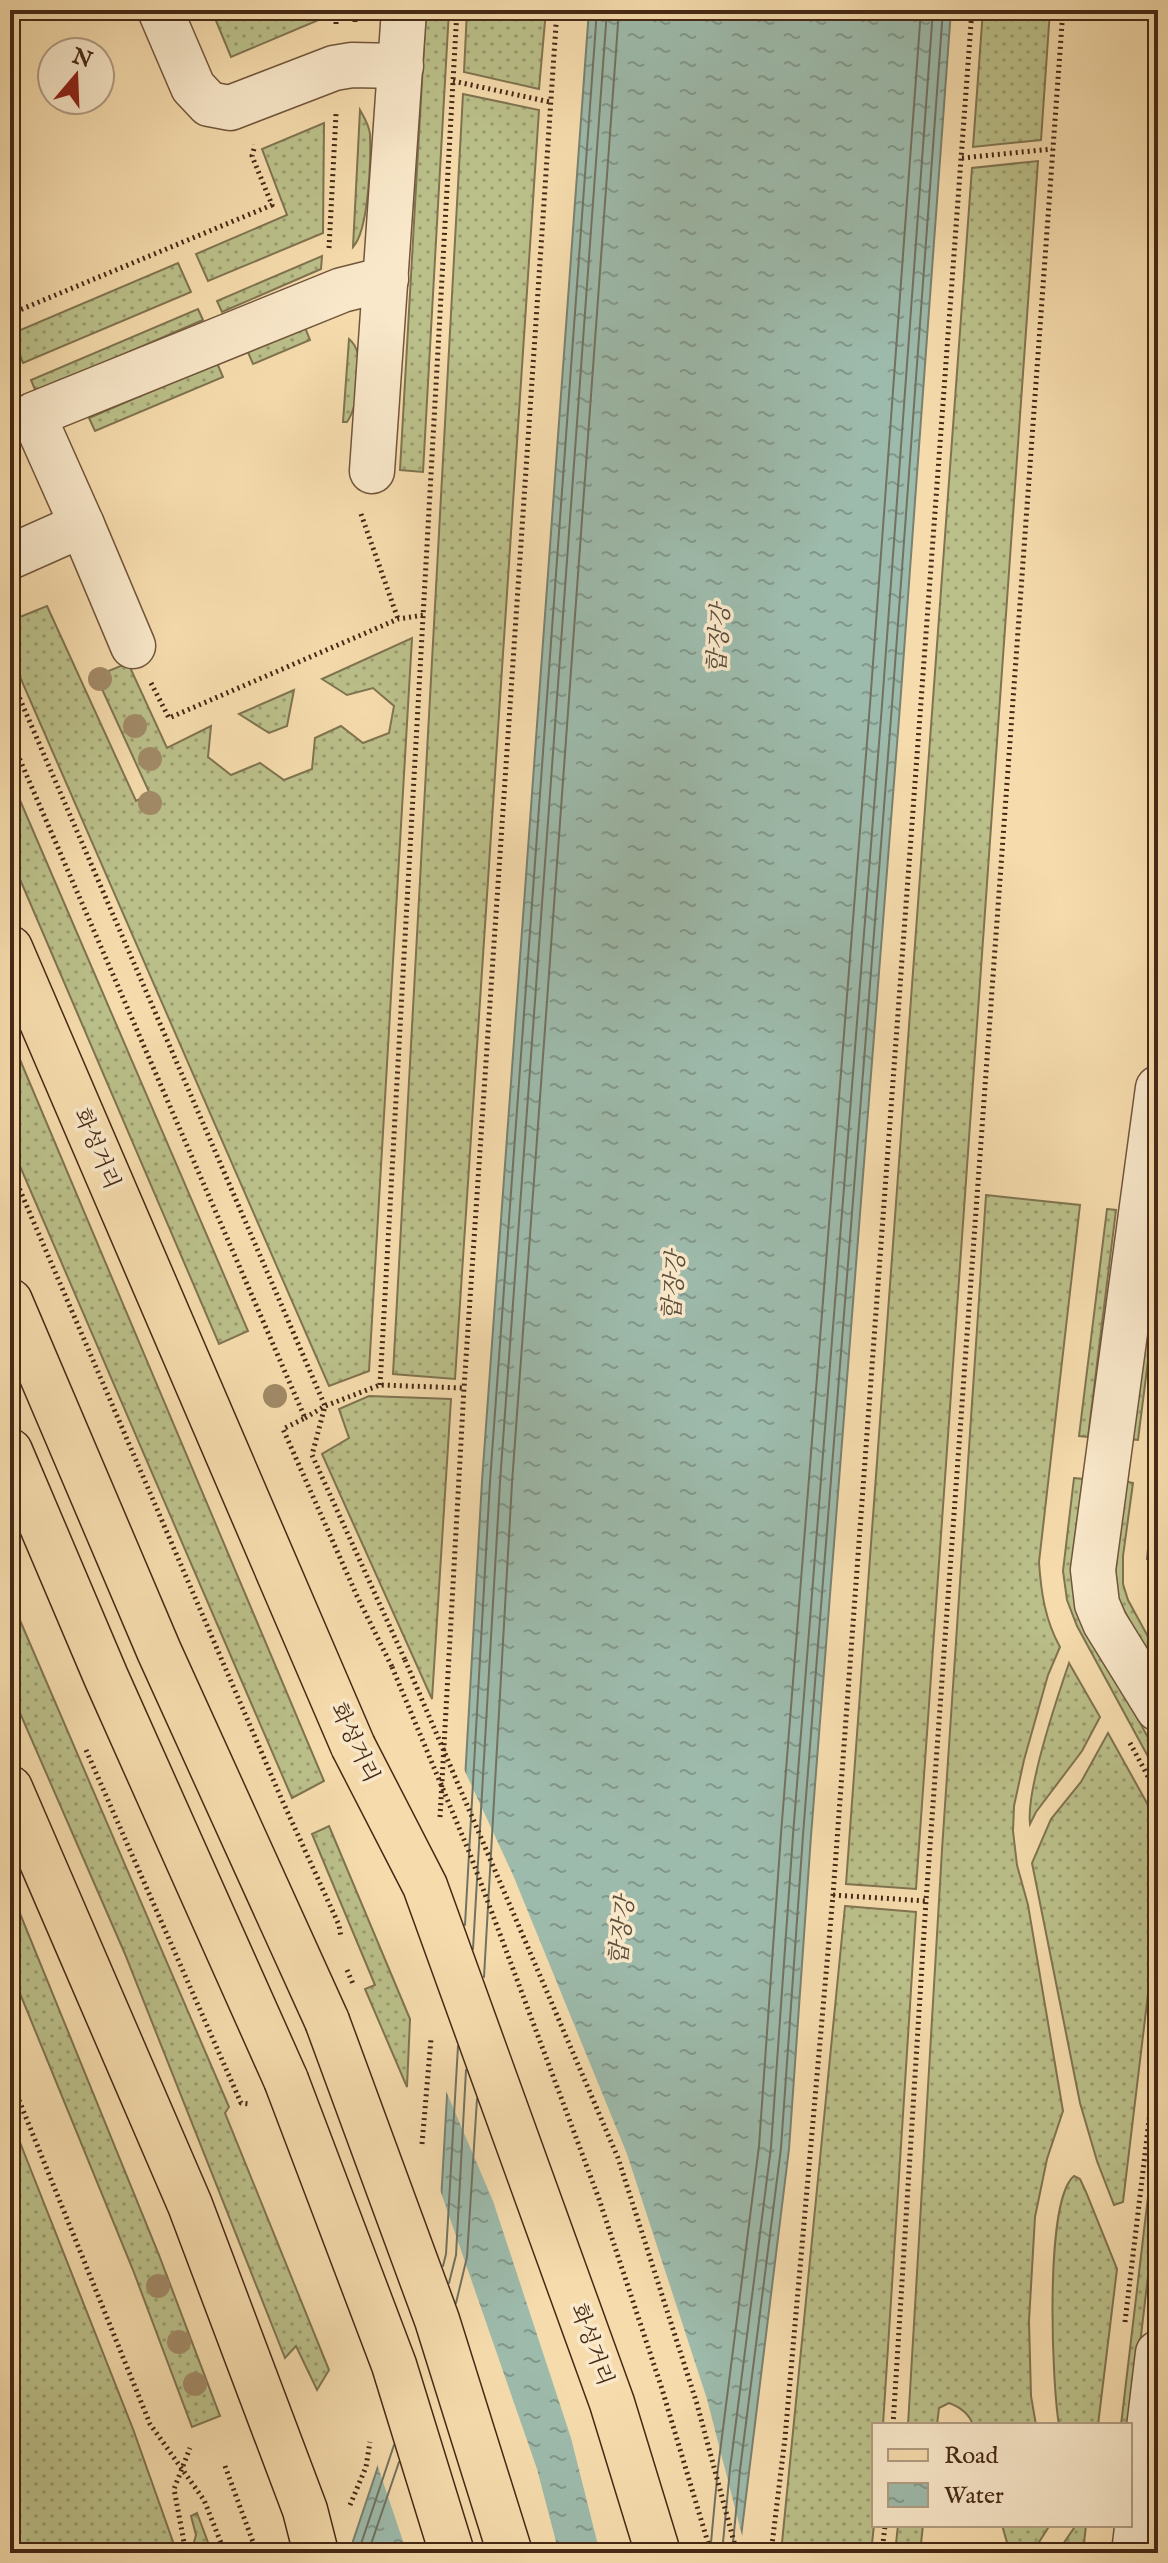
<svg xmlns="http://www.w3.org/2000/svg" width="1168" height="2563" font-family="'IM FELL English','Noto Serif KR',serif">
  <defs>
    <pattern id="grass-dots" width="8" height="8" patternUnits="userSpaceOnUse" patternTransform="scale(2)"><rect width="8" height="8" fill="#bbc08a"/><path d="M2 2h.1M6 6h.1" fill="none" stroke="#9a9c70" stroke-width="1.8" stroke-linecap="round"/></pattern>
    <pattern id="water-ripples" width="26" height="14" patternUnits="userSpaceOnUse" patternTransform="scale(2)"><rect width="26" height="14" fill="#9dbbac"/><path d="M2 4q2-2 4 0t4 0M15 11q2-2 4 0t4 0" fill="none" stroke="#82988b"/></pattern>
  </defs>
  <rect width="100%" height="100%" fill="#f6dcad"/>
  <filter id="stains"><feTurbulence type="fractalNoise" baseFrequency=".0025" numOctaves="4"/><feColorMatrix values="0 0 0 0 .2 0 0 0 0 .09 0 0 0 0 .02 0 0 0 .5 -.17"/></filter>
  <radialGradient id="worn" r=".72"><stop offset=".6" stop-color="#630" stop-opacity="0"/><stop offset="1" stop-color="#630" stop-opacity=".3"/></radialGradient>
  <g fill="url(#grass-dots)" stroke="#807450" stroke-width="2">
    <path d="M215 10H329L328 16 231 57 212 11Z"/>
    <path d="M426 10H449L423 472 400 470Z"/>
    <path d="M467 10H546L539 89 464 72Z"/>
    <path d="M983 10H1050L1041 140 973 147Z"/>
    <path d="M463 94 539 110 455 1379 393 1374Z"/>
    <path d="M360 110C364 117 369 125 370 134 371 158 369 230 353 247Z"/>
    <path d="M324 123 323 233 208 281 196 254 287 215 262 149Z"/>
    <path d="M1038 161 916 1889 846 1884 972 168Z"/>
    <path d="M322 256 321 269 222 312 217 301Z"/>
    <path d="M178 263 191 292 23 363 11 334Z"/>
    <path d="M198 309 203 320 36 392 31 380Z"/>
    <path d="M304 325 310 340 253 364 247 350Z"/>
    <path d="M349 339C367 353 359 405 347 422H343Z"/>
    <path d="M217 363 223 377 95 431 89 418Z"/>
    <path d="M47 606 136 801 150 794 96 676 128 663 167 748 211 726 208 757 231 775 260 763 284 780 312 769 315 738 341 726 363 743 389 733 394 706 373 688 347 695 322 679 412 638 369 1371 329 1386 10 654V621Z"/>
    <path d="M294 690 287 726 269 733 239 714Z"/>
    <path d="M10 777 248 1331 219 1344 10 856Z"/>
    <path d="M10 1036 324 1781 292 1798 10 1143Z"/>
    <path d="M986 1195 1080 1205 1039 1562C1041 1592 1045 1620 1060 1647L1048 1675 1024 1760 1014 1806 1013 1831 1017 1865 1028 1905 1063 2111 1047 2159 1035 2217 1029 2321 1031 2396 1036 2425H973C969 2413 960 2407 949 2403L939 2408 937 2425H908L942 1850Z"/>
    <path d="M1107 1209 1116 1210 1088 1437 1079 1436Z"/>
    <path d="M1158 1213V1282L1138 1440 1129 1439Z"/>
    <path d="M369 1396 451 1399 432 1699 322 1454 349 1438 339 1409Z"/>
    <path d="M1074 1478 1083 1479 1073 1553 1086 1623 1158 1756V1775L1077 1626 1067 1600 1063 1571Z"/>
    <path d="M1124 1481 1133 1483 1123 1556V1584L1128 1600 1158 1655V1673L1119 1601 1114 1585Z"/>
    <path d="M1154 1487H1158V1560L1147 1559Z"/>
    <path d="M10 1597 229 2107 225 2113 329 2370 317 2390 296 2346 285 2358 125 1954 10 1690Z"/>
    <path d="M1069 1663 1100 1717 1082 1751 1036 1812 1030 1824C1026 1790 1057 1698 1069 1663Z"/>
    <path d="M1108 1733 1158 1823V1911L1123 2202 1114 2205 1097 2161 1080 2103 1032 1863 1051 1819 1081 1782Z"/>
    <path d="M329 1826 410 2019 407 2087 365 1989 375 1985 312 1834Z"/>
    <path d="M10 1889 159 2255 220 2416 192 2427 133 2270 10 1969Z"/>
    <path d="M845 1906 916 1912 883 2425H874V2525L871 2553H781Z"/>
    <path d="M1158 2112V2191L1130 2429V2425H1121Z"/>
    <path d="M10 2117 133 2429 177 2553H15L10 2539Z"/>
    <path d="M1074 2176 1080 2179 1086 2192 1117 2269 1098 2425H1059C1052 2384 1044 2200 1074 2176Z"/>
    <path d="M197 2513 212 2553H191L196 2535 191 2516Z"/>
    <path d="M898 2525H923L920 2553H895Z"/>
    <path d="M1002 2525H1050L1032 2553H1010Z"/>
    <path d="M1076 2525H1086L1083 2553H1057Z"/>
  </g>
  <path fill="url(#water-ripples)" stroke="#7a8170" stroke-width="2" d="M589 10H951L900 706 811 1836 789 2149 739 2553H349L400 2401 438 2254 482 1481Z"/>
  <g fill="#f6dcad">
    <path d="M462 1765 513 1875 627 2154 707 2399 744 2543 743 2553H600L571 2438 493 2201 443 2084Z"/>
    <path d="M438 2184 537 2469 559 2553H407L376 2461 396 2400 434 2253Z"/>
  </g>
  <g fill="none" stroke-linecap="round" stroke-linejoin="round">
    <g stroke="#727261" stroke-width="2">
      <path d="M465 1925 490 1481 597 10"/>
      <path d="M473 1949 500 1482 607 10"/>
      <path d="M484 1977 512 1483 619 10"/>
      <path d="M443 2266 446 2254 458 2046"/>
      <path d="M449 2283 456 2255 466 2070"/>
      <path d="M456 2303 467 2257 477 2099"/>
      <path d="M358 2553 394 2445"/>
      <path d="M368 2553 399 2462"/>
      <path d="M710 2553 718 2468 759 2146 781 1834 870 704 921 10"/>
      <path d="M722 2553 730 2469 771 2147 793 1835 882 705 933 10"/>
      <path d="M732 2553 740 2470 781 2148 803 1835 892 705 943 10"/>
    </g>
    <defs>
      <g id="minor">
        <path d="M160 10 193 87 209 104 230 108 334 68 352 65 401 66"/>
        <path d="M372 471 404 10"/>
        <path d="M82 525 133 646"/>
        <path d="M10 557 82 525 33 415 342 290 386 279"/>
        <path d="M1158 1088 1093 1570 1097 1604 1105 1623 1158 1709"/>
        <path d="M1134 2553 1158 2353"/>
      </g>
      <g id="major">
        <path d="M10 948 353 1746"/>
        <path d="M10 1788 190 2205 305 2510 316 2553"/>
      </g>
      <g id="highway">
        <path d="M10 1301 159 1651 327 2021"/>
        <path d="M10 1451 106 1677 286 2080"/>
      </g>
    </defs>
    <use href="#minor" stroke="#72563c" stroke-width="47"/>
    <use href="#major" stroke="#462916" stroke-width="47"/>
    <use href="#highway" stroke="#462916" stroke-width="47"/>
    <g stroke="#462916" stroke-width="5" stroke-dasharray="2 4" stroke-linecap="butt">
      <path d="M355 22V10"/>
      <path d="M336 24V10"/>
      <path d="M453 81 550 102"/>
      <path d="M962 158 1052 149"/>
      <path d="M329 248 336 114"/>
      <path d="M10 314 272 205 252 156 255 145"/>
      <path d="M10 358 17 376"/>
      <path d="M361 514 398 619"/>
      <path d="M10 676 325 1406 312 1455 405 1660"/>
      <path d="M151 683 169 718 398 619 424 615"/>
      <path d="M10 737 305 1418 283 1429 357 1596 392 1667"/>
      <path d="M10 1167 282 1800 339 1925 341 1937"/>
      <path d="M380 1385 457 10"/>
      <path d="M305 1418 325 1406 380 1385 464 1388"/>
      <path d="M1130 1743 1158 1795"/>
      <path d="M86 1750 241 2103 249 2104"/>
      <path d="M440 1817 464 1388 557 10"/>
      <path d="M833 1895 926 1901"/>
      <path d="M10 2078 150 2424 204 2500 225 2553"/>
      <path d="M422 2144 431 2039"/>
      <path d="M1125 2322 1158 2045"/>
      <path d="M893 2425 926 1901 1063 10"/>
      <path d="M225 2466 257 2553"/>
      <path d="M350 2505 366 2467 370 2442"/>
      <path d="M186 2553 174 2489 190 2448"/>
      <path d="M771 2553 785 2438 833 1895 972 10"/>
      <path d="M882 2553 885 2525"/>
    </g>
    <use href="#minor" stroke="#f9e8ca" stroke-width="44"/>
    <use href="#major" stroke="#f6dcad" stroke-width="44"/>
    <use href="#highway" stroke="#f6dcad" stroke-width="44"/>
    <defs>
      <path id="major-bridge" d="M353 1746 425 1886 612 2403 658 2553"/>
      <g id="highway-bridge">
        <path d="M327 2021 437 2320 510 2553"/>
        <path d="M286 2080 394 2365 452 2553"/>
      </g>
    </defs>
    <use href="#major-bridge" stroke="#462916" stroke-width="47" stroke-linecap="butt"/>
    <use href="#highway-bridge" stroke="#462916" stroke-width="47" stroke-linecap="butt"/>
    <g stroke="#462916" stroke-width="5" stroke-dasharray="2 4" stroke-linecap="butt">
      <path d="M405 1660 618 2158 697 2404 737 2553"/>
      <path d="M392 1667 470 1854 599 2199 662 2389 711 2553"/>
      <path d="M347 1970 353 1984"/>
    </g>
    <use href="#major-bridge" stroke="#f6dcad" stroke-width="44"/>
    <use href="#highway-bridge" stroke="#f6dcad" stroke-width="44"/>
  </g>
  <g fill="#a28a67">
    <circle cx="100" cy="679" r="12"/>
    <circle cx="135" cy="726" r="12"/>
    <circle cx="150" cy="759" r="12"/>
    <circle cx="150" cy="803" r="12"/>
    <circle cx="275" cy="1396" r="12"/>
    <circle cx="158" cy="2286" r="12"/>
    <circle cx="179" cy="2342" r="12"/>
    <circle cx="195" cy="2384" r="12"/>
  </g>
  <g text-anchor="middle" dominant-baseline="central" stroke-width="7" stroke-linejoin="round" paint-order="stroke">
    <g font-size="22" fill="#462916" stroke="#f9e8ca">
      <text transform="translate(96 1149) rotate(67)">화성거리</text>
      <text transform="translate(354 1743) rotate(65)">화성거리</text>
      <text transform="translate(591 2345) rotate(70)">화성거리</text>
    </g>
    <g font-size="24" font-style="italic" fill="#5c4e3c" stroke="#f9e8ca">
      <text transform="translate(720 639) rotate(-86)">합장강</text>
      <text transform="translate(675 1286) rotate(-86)">합장강</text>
      <text transform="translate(623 1931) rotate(-84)">합장강</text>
    </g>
  </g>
  <rect width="1168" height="2563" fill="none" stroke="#f6dcad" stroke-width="40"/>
  <rect x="12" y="12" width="1144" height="2539" fill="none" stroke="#462916" stroke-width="4"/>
  <rect x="20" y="20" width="1128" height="2523" fill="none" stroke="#462916" stroke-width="2"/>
  <rect x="872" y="2423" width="260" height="104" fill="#f9e8ca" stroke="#b19c82" stroke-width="2"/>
  <rect x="888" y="2449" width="40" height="12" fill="#f6dcad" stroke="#b19c82" stroke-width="2"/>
  <text x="944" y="2463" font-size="24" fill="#462916">Road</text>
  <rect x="888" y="2483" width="40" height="24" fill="url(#water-ripples)" stroke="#b19c82" stroke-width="2"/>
  <text x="944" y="2503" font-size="24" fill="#462916">Water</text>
  <g transform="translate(76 76) rotate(19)"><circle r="38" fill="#f9e8ca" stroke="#b19c82" stroke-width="2"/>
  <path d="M0-6L14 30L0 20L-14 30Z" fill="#8f2418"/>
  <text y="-12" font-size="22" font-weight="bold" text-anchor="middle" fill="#462916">N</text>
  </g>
  <rect width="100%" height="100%" filter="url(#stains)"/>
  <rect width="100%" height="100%" fill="url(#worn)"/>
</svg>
